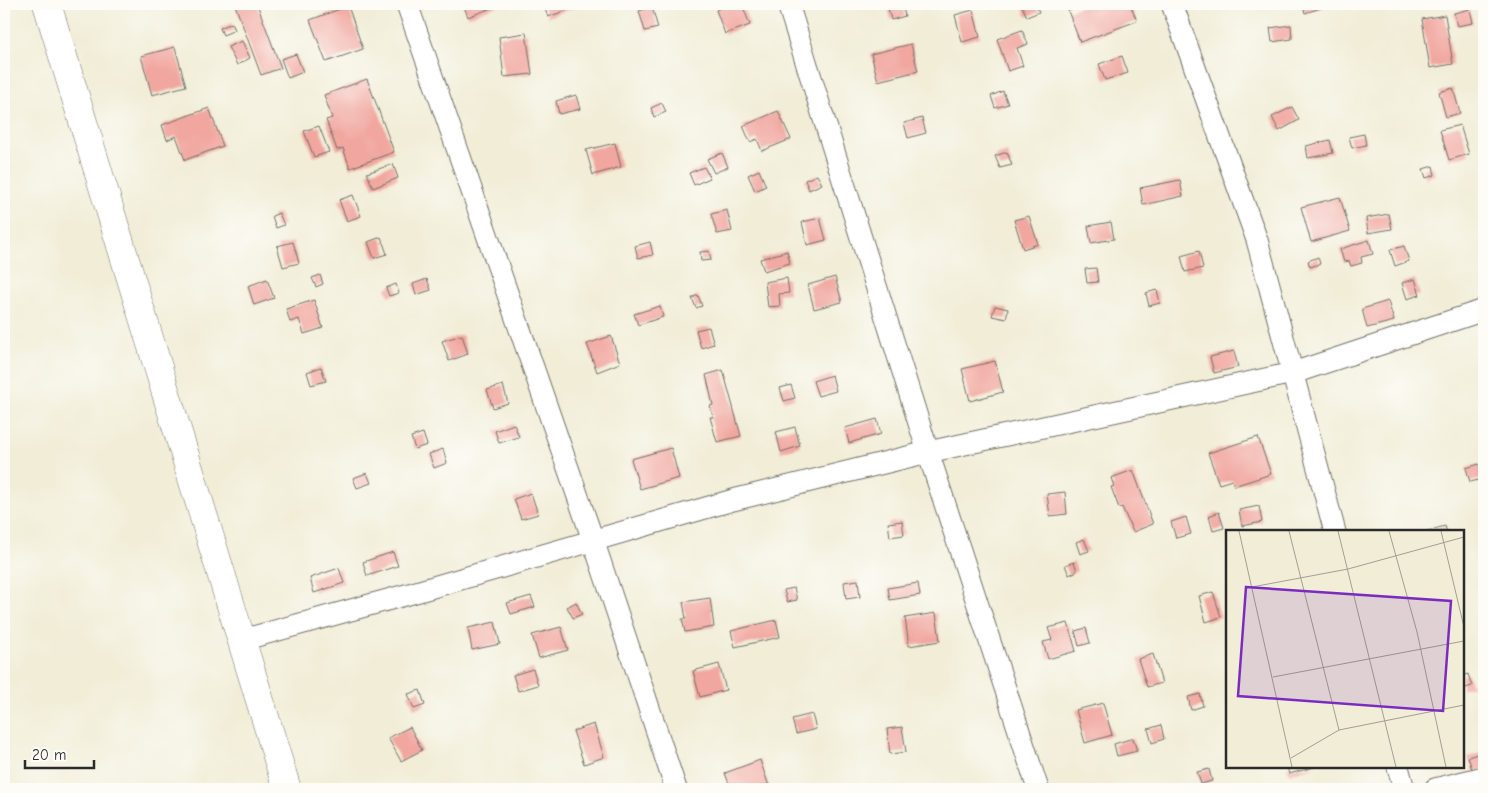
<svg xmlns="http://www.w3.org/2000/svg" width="1488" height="793" font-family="'Comic Neue',sans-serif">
  <rect width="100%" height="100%" fill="#fdfcf7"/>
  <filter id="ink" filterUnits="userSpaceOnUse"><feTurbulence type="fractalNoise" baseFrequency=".02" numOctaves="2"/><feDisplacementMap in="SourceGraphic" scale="10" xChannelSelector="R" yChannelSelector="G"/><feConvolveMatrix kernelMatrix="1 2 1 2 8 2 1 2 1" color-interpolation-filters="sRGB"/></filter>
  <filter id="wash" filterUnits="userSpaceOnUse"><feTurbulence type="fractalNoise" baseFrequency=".0096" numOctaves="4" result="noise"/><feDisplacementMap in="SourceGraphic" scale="20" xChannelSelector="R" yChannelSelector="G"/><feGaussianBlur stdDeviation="1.12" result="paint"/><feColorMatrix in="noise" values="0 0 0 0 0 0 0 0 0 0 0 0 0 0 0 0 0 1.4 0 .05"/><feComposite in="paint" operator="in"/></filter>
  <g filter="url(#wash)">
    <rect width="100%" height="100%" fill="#f1edd7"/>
    <g id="blocks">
      <g fill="#f1a7a0">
        <path d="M239 4H257L281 68 261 75 235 5Z"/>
        <path d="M463 4H502L468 17Z"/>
        <path d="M543 4H571L573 8 548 17Z"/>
        <path d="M732 4H742L750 25 725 34 716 10Z"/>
        <path d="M887 4H902L905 16 891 20Z"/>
        <path d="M1021 4H1040L1036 5 1039 12 1027 17Z"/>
        <path d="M1087 4H1130L1137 21 1080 42 1068 11Z"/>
        <path d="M1302 4H1333L1305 13Z"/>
        <path d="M348 6 363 49 326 62 310 20Z"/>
        <path d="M652 7 658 28 645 31 639 11Z"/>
        <path d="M1470 9 1473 23 1457 26 1454 13Z"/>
        <path d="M973 10 980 37 962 42 955 15Z"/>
        <path d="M1445 15 1453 64 1430 68 1422 19Z"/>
        <path d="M232 23 235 30 223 35 220 28Z"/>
        <path d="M1291 25 1292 39 1272 42 1270 28Z"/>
        <path d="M1022 30 1028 44 1017 48 1023 66 1008 71 997 39Z"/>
        <path d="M526 33 532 74 504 77 499 37Z"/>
        <path d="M242 41 250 58 237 65 228 47Z"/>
        <path d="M911 44 918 71 878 81 871 54Z"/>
        <path d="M175 47 186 86 152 95 141 56Z"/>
        <path d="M296 54 303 72 288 78 281 59Z"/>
        <path d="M1122 56 1128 73 1105 80 1099 64Z"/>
        <path d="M367 79 394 152 350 168 343 148 337 150 326 120 332 118 324 95Z"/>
        <path d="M1453 88 1460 113 1446 117 1439 92Z"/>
        <path d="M1003 91 1008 104 995 108 991 96Z"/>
        <path d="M576 95 580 109 559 114 556 101Z"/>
        <path d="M662 103 666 112 654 117 651 108Z"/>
        <path d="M1292 107 1299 120 1279 131 1272 117Z"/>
        <path d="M209 108 223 146 185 160 176 136 167 140 162 125Z"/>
        <path d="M778 111 791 139 762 151 757 139 750 142 743 126Z"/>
        <path d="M922 118 926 133 908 138 904 123Z"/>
        <path d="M1460 125 1469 154 1449 160 1440 130Z"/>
        <path d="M319 126 329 152 314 157 304 131Z"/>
        <path d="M1364 134 1366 145 1352 148 1349 137Z"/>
        <path d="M1330 140 1333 153 1308 158 1306 146Z"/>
        <path d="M615 143 621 167 593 175 586 150Z"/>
        <path d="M1007 152 1012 165 1000 168 995 156Z"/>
        <path d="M722 153 728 167 714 173 707 159Z"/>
        <path d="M393 164 398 178 373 188 367 173Z"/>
        <path d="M1433 166 1435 175 1426 178 1423 169Z"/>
        <path d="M704 167 710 178 694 185 689 173Z"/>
        <path d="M759 170 766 186 755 191 748 175Z"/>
        <path d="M817 175 822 184 809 190 805 180Z"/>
        <path d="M1180 180 1183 196 1143 205 1140 188Z"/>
        <path d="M353 195 361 216 347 221 339 200Z"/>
        <path d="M1340 197 1350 231 1311 242 1301 207Z"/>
        <path d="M727 210 732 231 717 234 711 214Z"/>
        <path d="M279 213 284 225 276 228 272 216Z"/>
        <path d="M1389 214 1392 229 1368 233 1366 218Z"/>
        <path d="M1029 216 1038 244 1023 249 1014 220Z"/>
        <path d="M820 218 826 240 807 245 802 222Z"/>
        <path d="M1111 222 1114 239 1091 243 1088 226Z"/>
        <path d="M381 237 387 254 374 258 368 242Z"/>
        <path d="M1369 240 1373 254 1361 257 1362 263 1351 266 1349 261 1344 262 1340 249Z"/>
        <path d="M293 242 299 263 283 267 277 246Z"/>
        <path d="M650 242 653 255 638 258 635 246Z"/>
        <path d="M1404 246 1409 261 1395 266 1390 250Z"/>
        <path d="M709 251 711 260 701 261 700 252Z"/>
        <path d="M787 251 790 263 764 271 760 259Z"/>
        <path d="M1199 251 1203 268 1185 272 1181 256Z"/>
        <path d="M1318 257 1320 264 1310 267 1308 261Z"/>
        <path d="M1096 268 1098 282 1087 283 1085 269Z"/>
        <path d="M320 275 323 284 316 287 312 278Z"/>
        <path d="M835 277 842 302 814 309 808 285Z"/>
        <path d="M787 278 789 293 779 294 780 306 768 307 765 282Z"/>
        <path d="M267 279 274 298 254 305 248 286Z"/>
        <path d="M427 279 431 290 416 295 413 284Z"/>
        <path d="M1415 279 1420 295 1407 299 1402 283Z"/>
        <path d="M396 284 399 293 389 296 386 288Z"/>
        <path d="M1157 290 1160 303 1149 306 1146 293Z"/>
        <path d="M698 295 702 306 696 308 692 298Z"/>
        <path d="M314 300 323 328 304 334 299 319 290 322 286 309Z"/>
        <path d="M1388 301 1394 321 1367 328 1362 309Z"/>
        <path d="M660 306 663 317 638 325 634 314Z"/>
        <path d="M995 306 1008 309 1006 319 992 316Z"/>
        <path d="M709 327 714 344 701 348 696 330Z"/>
        <path d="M462 335 468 354 449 361 442 341Z"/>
        <path d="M611 336 620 363 597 372 587 344Z"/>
        <path d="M1234 351 1238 367 1214 373 1210 357Z"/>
        <path d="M995 361 1003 392 970 401 962 369Z"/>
        <path d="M321 367 326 381 311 385 307 372Z"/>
        <path d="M723 370 741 436 717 442 710 417H713L710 406 713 405 706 375Z"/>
        <path d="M832 375 836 391 818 396 813 381Z"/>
        <path d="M503 385 508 403 493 408 487 390Z"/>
        <path d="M791 385 795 398 784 401 780 388Z"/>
        <path d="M877 419 881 434 849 443 845 428Z"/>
        <path d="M514 424 519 437 499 443 495 431Z"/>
        <path d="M795 427 800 446 781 452 776 432Z"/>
        <path d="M423 433 427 445 415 449 411 437Z"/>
        <path d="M1258 437 1271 474 1234 486 1232 480 1219 484 1208 453Z"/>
        <path d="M671 448 679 478 640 489 631 459Z"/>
        <path d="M443 449 447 463 434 468 429 454Z"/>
        <path d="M1479 464 1483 479 1470 482 1466 468Z"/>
        <path d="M1133 470 1153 524 1133 532 1122 507 1119 508 1111 487 1114 486 1111 478Z"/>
        <path d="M367 473 371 483 357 488 353 478Z"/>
        <path d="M1065 492 1067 514 1050 516 1047 494Z"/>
        <path d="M531 493 538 514 521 519 514 499Z"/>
        <path d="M1259 506 1262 522 1242 526 1239 510Z"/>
        <path d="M1219 512 1224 528 1213 531 1209 516Z"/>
        <path d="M1186 517 1191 534 1176 538 1171 522Z"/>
        <path d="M902 521 904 535 890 537 888 523Z"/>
        <path d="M1445 526 1447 532H1427V531Z"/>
        <path d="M1084 539 1089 551 1080 554 1076 542Z"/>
        <path d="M393 552 398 566 367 576 363 562Z"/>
        <path d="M1074 562 1077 571 1069 575 1065 565Z"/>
        <path d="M339 568 344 583 314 593 310 578Z"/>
        <path d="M858 580 860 597 846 599 844 582Z"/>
        <path d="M918 583 920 595 890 600 888 588Z"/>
        <path d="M794 588 797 600 787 602 784 590Z"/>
        <path d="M1213 592 1221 617 1206 622 1199 596Z"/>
        <path d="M531 596 535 607 511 614 507 603Z"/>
        <path d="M710 598 714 627 685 632 682 619H686L683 602Z"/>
        <path d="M576 602 582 614 573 618 567 607Z"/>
        <path d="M936 613 940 641 909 646 905 618Z"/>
        <path d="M776 620 780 637 735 647 731 631Z"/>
        <path d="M495 622 500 644 472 650 468 628Z"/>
        <path d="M1068 623 1076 651 1048 659 1043 642 1052 640 1048 628Z"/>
        <path d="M561 627 568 650 539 658 532 635Z"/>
        <path d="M1086 628 1090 643 1079 646 1075 631Z"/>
        <path d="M1153 654 1162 683 1147 687 1138 659Z"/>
        <path d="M719 664 726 690 700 697 693 671Z"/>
        <path d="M533 669 538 685 518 691 513 675Z"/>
        <path d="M1468 674 1472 686 1462 689V676Z"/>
        <path d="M420 690 425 705 414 709 408 694Z"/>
        <path d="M1200 694 1203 706 1191 710 1188 697Z"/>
        <path d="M1103 703 1112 735 1085 743 1076 710Z"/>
        <path d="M812 714 816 729 796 734 792 719Z"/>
        <path d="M594 724 604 757 584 764 573 731Z"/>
        <path d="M1161 725 1164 739 1152 743 1148 729Z"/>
        <path d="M410 727 422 750 401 761 388 738Z"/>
        <path d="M902 727 906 752 890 754 887 729Z"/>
        <path d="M1133 738 1137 751 1117 756 1114 744Z"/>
        <path d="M1484 752V769L1473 772 1468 757Z"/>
        <path d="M760 760 770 789H731L725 773Z"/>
        <path d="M1287 767H1314L1289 774Z"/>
        <path d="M1209 769 1212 781 1201 784 1197 772Z"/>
      </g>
    </g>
  </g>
  <g filter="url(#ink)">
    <use href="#blocks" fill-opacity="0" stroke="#706f67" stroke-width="1"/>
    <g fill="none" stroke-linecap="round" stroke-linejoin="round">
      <defs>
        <g id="street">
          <path d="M407 4 593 540 676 789"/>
          <path d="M788 4 928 452 1038 789"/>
          <path d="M1172 4 1257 240 1335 532"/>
          <path d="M242 640 409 594 733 500 928 452 1293 373 1484 310"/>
          <path d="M1398 767 1404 789"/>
          <path d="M1435 789 1484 777"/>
        </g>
        <path id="secondary" d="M47 4 287 789"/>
      </defs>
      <use href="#street" stroke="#706f67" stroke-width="23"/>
      <use href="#secondary" stroke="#706f67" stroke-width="29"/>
      <use href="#street" stroke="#fff" stroke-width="21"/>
      <use href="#secondary" stroke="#fff" stroke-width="28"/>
    </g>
  </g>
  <g transform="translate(1226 530)">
    <rect width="238" height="238" fill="#f1edd7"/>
    <path fill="none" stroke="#a29f92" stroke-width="1" d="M13 1 66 237M63 1 113 200M112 1 170 237M163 1 191 102 220 237M215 1 238 97M26 57 122 39 238 7M47 147 238 111M65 228 113 200 238 175"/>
    <path fill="#7b2cbf" fill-opacity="0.15" stroke="#7b2cbf" stroke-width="2.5" d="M20 57 225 71 217 181 12 166Z"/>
    <rect width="238" height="238" fill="none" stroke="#2b2b2b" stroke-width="2.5"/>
  </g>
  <rect width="1488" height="793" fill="none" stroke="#fdfcf7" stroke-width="20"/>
  <path d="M25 760v8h69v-8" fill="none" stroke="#2b2b2b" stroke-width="2.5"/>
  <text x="32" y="760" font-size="15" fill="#2b2b2b" stroke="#fdfcf7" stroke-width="4" paint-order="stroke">20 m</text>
</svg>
